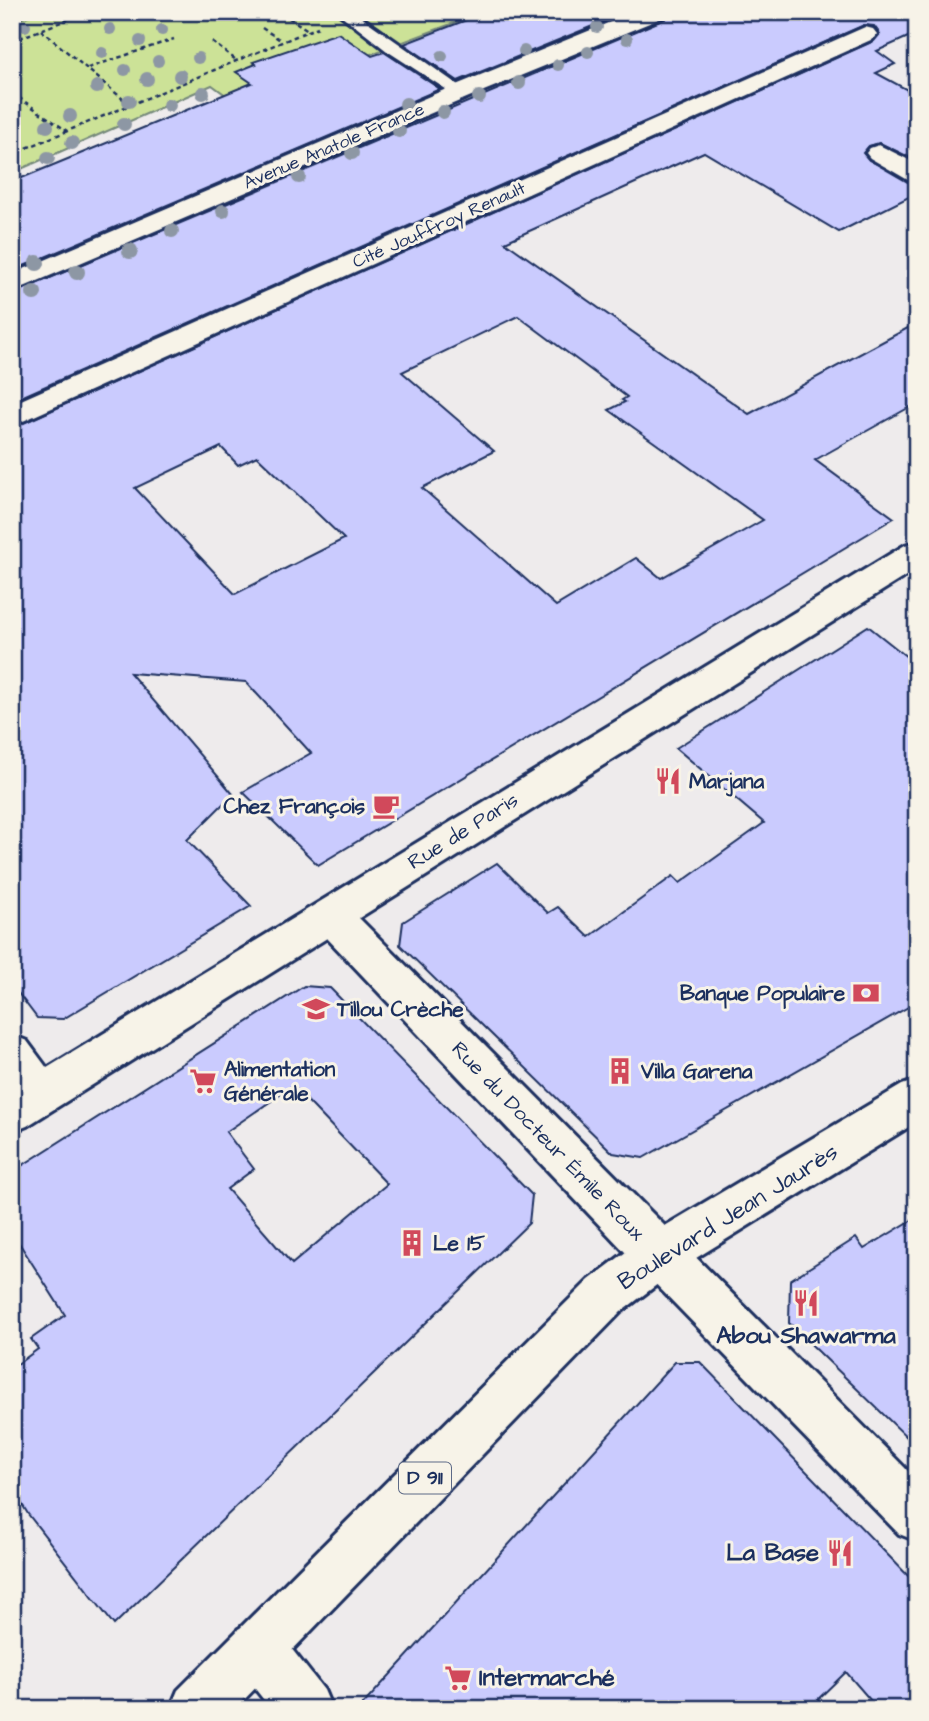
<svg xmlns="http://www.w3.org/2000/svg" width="929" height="1721" font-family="'Architects Daughter',sans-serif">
  <rect width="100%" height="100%" fill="#eeebec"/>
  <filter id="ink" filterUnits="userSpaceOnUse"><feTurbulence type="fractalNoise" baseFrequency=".0143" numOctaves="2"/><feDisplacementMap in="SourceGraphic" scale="14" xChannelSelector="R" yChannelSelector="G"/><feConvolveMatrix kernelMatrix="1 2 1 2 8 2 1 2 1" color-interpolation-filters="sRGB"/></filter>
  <g filter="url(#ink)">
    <path fill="#cce297" stroke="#74887a" stroke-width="2" d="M38 12H483L238 104 212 85 12 173V22Z"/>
    <g fill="#cacbfe" stroke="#1b2f5e" stroke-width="2" fill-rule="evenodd">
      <path d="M487 12H627L458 81 404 44Z"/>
      <path d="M669 12H917V33L877 51 895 64 876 73 917 95V161L880 143 869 146 863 153 869 160 917 185V193L839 232 704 152 505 242 749 414 917 323V403L815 460 894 518 318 865 243 792 311 753 246 682 130 673 233 794 187 840 251 906 63 1019 37 1018 12 985V428L874 41 880 34 874 26 864 25 12 401V294L665 19ZM518 316 627 397 622 400 625 402 609 410 763 520 661 578 636 558 556 606 422 488 494 451 402 372ZM221 447 238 465 257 456 344 539 235 594 135 488Z"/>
      <path d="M338 33 372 56 384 52 440 89 12 271V182L252 83 236 72 256 64 253 62Z"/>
      <path d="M868 626 917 665V1002L643 1158 613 1153 400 945 403 922 497 863 548 913 558 907 589 937 673 876 680 883 764 823 676 748Z"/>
      <path d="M304 986 330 988 532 1195 529 1223 114 1625 28 1514 12 1488V1368L38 1349 31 1339 65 1315 12 1232V1172ZM293 1086 387 1184 292 1264 227 1189 254 1169 226 1132Z"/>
      <path d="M917 1217V1447L789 1323 790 1280 856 1238 864 1249Z"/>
      <path d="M675 1362H700L917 1585V1709H878L846 1672 808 1709H359Z"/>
    </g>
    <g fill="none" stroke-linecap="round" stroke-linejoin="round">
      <defs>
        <path id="lane" d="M337 12H354L468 92 465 95H455L387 51Z"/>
        <g id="street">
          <path d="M635 12H667L664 17 469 97 12 292V274L451 87Z"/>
          <path d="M865 27 873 29 877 34 873 39 12 426V404Z"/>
          <path d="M879 145 917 164V183L908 180 870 158 866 153 870 148Z"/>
          <path d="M917 542V569L359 918 917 1480V1541L899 1534 643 1271 327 938 27 1126 12 1132V1035L27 1041 47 1068 905 545Z"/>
          <path d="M257 1622 276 1629 324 1690 332 1709H271L238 1667 231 1648 238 1629Z"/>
        </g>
        <path id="primary" d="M917 1080V1122L675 1271 621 1312 235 1709H170L178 1690 589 1280 643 1239 902 1085Z"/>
      </defs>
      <use href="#lane" stroke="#1b2f5e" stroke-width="6"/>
      <use href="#street" stroke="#1b2f5e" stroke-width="6"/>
      <use href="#primary" stroke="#1b2f5e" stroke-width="6"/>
      <g stroke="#1b2f5e" stroke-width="2.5" stroke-dasharray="4.5 3.5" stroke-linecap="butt">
        <path d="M289 18 308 30"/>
        <path d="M262 28 282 41"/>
        <path d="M41 30 130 105"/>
        <path d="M12 41 87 12"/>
        <path d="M212 42 236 60"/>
        <path d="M88 68 174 39"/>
        <path d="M12 93 67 131"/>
        <path d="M12 154 318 27"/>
      </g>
      <use href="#lane" fill="#f7f3e8" fill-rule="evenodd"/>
      <use href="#street" fill="#f7f3e8" fill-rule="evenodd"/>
      <use href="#primary" fill="#f7f3e8" fill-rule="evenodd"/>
    </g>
    <g fill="#8d97a4">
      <circle cx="25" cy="26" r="6"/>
      <circle cx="597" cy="27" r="6"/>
      <circle cx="110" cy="29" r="6"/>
      <circle cx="162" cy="30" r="6"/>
      <circle cx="627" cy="39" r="6"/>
      <circle cx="140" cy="41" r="6"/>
      <circle cx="524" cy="51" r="6"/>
      <circle cx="588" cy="52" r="6"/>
      <circle cx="102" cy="53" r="6"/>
      <circle cx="442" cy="56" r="6"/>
      <circle cx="198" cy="58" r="6"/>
      <circle cx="158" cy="61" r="6"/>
      <circle cx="558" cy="65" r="6"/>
      <circle cx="125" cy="70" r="6"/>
      <circle cx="180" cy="76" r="7"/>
      <circle cx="147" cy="79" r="7"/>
      <circle cx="519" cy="83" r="7"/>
      <circle cx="97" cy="87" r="7"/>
      <circle cx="203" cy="93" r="7"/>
      <circle cx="479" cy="97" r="7"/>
      <circle cx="129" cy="101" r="7"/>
      <circle cx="406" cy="104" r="7"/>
      <circle cx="169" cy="105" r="7"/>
      <circle cx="443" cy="112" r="7"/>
      <circle cx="70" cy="116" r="7"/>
      <circle cx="124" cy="124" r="7"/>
      <circle cx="47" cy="126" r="7"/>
      <circle cx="399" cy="131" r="7"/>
      <circle cx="72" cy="143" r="7"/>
      <circle cx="352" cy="153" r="7"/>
      <circle cx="48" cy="158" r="7"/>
      <circle cx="299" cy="177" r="7"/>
      <circle cx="223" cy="211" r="7"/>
      <circle cx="172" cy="231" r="7"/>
      <circle cx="130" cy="251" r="8"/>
      <circle cx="37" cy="263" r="8"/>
      <circle cx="77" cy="272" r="8"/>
      <circle cx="34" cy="293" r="8"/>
    </g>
  </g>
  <defs>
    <symbol id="restaurant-bare" viewBox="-9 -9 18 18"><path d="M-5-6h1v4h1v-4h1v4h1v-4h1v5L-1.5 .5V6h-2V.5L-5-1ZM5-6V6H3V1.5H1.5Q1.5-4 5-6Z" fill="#d1495b" stroke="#f7f3e8" stroke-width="2.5" paint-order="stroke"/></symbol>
    <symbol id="cafe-bare" viewBox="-9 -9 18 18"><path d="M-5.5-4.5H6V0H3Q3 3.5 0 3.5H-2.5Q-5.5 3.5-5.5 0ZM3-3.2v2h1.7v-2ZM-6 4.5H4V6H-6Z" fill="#d1495b" stroke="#f7f3e8" stroke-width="2.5" paint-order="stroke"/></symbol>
    <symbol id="bank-bare" viewBox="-9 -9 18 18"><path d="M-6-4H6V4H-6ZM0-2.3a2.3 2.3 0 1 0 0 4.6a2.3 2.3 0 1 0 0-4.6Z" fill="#d1495b" stroke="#f7f3e8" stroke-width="2.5" paint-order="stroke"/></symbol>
    <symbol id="school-bare" viewBox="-9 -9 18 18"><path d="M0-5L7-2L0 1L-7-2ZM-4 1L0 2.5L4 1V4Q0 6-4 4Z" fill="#d1495b" stroke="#f7f3e8" stroke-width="2.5" paint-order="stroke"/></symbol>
    <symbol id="building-bare" viewBox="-9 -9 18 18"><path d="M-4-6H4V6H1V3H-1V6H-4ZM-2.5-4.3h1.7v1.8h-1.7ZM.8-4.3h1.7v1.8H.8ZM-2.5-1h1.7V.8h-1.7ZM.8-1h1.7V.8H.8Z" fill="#d1495b" stroke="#f7f3e8" stroke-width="2.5" paint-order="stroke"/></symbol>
    <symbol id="supermarket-bare" viewBox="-9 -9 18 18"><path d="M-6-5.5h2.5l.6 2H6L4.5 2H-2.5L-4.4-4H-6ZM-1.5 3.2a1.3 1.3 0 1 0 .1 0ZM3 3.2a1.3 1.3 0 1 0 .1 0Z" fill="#d1495b" stroke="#f7f3e8" stroke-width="2.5" paint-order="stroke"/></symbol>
  </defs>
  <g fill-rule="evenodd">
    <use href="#restaurant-bare" x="649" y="762" width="38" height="38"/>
    <use href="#cafe-bare" x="367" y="787" width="38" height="38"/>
    <use href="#bank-bare" x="847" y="974" width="38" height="38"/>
    <use href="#school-bare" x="297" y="990" width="38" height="38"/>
    <use href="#building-bare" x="601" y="1052" width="38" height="38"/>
    <use href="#supermarket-bare" x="184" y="1062" width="38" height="38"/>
    <use href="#building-bare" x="393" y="1224" width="38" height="38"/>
    <use href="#restaurant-bare" x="787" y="1284" width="38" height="38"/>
    <use href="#restaurant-bare" x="821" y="1534" width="38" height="38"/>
    <use href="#supermarket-bare" x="439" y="1659" width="38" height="38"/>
  </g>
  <g text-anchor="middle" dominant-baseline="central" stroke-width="6" stroke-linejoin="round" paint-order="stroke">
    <g font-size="18" fill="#1b2f5e" stroke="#f7f3e8">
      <text transform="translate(334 146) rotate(-23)">Avenue Anatole France</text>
      <text transform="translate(439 225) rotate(-24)">Cité Jouffroy Renault</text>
    </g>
    <rect fill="#f7f3e8" stroke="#5d6a87" stroke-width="2" x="399" y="1462.5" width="52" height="31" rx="5"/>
    <g font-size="19" font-weight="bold" fill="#1b2f5e">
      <text x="425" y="1478">D 911</text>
    </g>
    <g font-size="21" font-weight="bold" fill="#1b2f5e" stroke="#f7f3e8" text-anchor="start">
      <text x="689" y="781">Marjana</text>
      <text x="365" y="806" text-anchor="end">Chez François</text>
      <text x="845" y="993" text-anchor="end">Banque Populaire</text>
      <text x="337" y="1009">Tillou Crèche</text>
      <text x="224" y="1069">Alimentation<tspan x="224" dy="24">Générale</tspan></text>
      <text x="641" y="1071">Villa Garena</text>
      <text x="433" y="1243">Le 15</text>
    </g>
    <g font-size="21" fill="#1b2f5e" stroke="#f7f3e8">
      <text transform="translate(463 831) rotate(-32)">Rue de Paris</text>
      <text transform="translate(548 1141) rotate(46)">Rue du Docteur Émile Roux</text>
    </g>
    <g font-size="24" fill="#1b2f5e" stroke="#f7f3e8">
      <text transform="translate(728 1217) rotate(-32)">Boulevard Jean Jaurès</text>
    </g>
    <g font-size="24" font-weight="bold" fill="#1b2f5e" stroke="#f7f3e8">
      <text x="806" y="1336">Abou Shawarma</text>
      <text x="819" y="1553" text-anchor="end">La Base</text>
      <text x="479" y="1678" text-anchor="start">Intermarché</text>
    </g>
  </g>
  <rect width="929" height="1721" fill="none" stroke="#f7f3e8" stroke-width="42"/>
  <rect x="21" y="21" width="887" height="1679" fill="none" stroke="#1b2f5e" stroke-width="2.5" filter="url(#ink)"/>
</svg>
